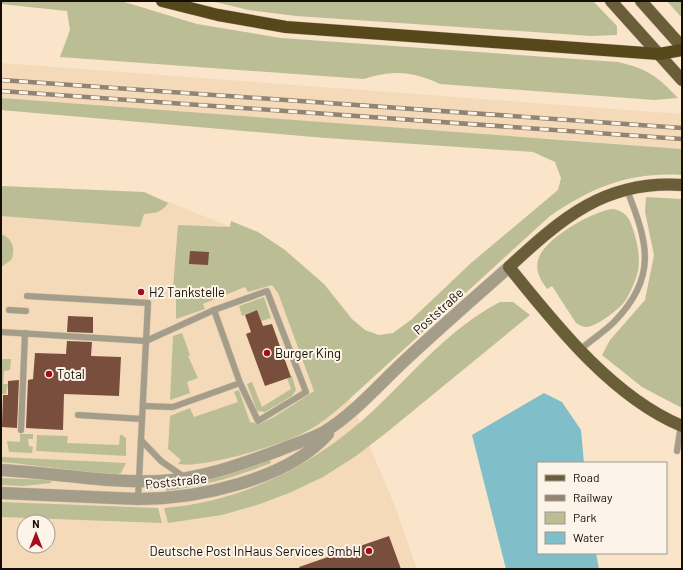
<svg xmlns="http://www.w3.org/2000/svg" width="683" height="570" font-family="Barlow,sans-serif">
  <rect width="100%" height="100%" fill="#fae5ca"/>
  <g fill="#f4dab9" fill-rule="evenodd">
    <path d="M1 63 682 114V149L545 138H326L1 110Z"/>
    <path d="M1 186 144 192 231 227 265 277 285 287 348 394 396 509 417 569H1ZM24 522H48V546H24Z"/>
  </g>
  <g fill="#bbbe94">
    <path d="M1 1H121L197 24 281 38 618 62C648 69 657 76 678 98L654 100 440 84C411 71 394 70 364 79L60 57 70 30 67 11 1 4Z"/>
    <path d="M211 1H593L617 26V35L591 36 296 16 249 10Z"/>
    <path d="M667 1H682V18Z"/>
    <path d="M1 98 682 149V175C629 172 593 187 550 216L344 404C332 414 321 424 307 431 286 444 202 469 178 464L181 460 168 449 170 416 190 408 194 417 238 402 234 392 239 390 250 422 259 424 274 417 314 391 278 293 272 285 248 292 245 287 203 304 205 309 176 319V289L173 288 178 225 230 227 231 221 258 232 285 250 324 284 352 319 365 330 379 335 393 333 412 319 471 263 558 190 561 178 555 162 533 152 326 138 1 110Z"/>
    <path d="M1 186 144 192 168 203C162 213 154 213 144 214L140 227 1 216Z"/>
    <path d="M646 197 682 199V408L642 387 602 355 610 340 645 300 654 255 645 212Z"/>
    <path d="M613 209C627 212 630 219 634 232 638 246 641 261 637 275 634 283 630 294 625 301 620 309 597 326 587 327 583 327 579 325 576 323L552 286 547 289C541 280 535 272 538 260 543 239 593 211 613 209Z"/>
    <path d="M1 234C13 238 16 250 11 260L1 267Z"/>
    <path d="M264 297 271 318 261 321 257 310 242 316 239 306Z"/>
    <path d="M500 302H513L530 315 386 433 356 456 323 477 289 493 260 504 222 515 168 523 164 508C245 501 317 464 376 408 416 370 450 328 500 302Z"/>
    <path d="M182 333 190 355 188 356 198 378 187 382 190 393 170 400 173 336Z"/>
    <path d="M1 359H11L10 370 4 371 3 384H8L6 394H2V402Z"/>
    <path d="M292 376 296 390 292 396 265 412 257 411 247 384 252 382 262 407 291 389 287 378Z"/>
    <path d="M20 434H33V439H28L29 446 33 447 32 453 9 452 7 441 20 442Z"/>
    <path d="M37 435 68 436 67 443 119 445 120 435H122L126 438V456L36 451Z"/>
    <path d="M1 457 126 463 121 473 113 475C76 472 39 465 1 462Z"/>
    <path d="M270 459 271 463C236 477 203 486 166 491V485Z"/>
    <path d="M1 478 51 480V483L23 486 1 485Z"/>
    <path d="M2 502 158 508 162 523 1 517Z"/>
  </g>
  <path fill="#80bfc9" d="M544 393 562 402 581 430 584 463H538V553H596L599 569H506L472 435Z"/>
  <g fill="#7a4e3c">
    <path d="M190 251 209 252 208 265 189 264Z"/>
    <path d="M257 310 263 326 272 324 291 377 265 386 246 334 251 332 245 315Z"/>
    <path d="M68 316 93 317V333L67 332Z"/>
    <path d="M67 341 92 342 91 356 121 357 119 396 64 394 63 430 26 428 28 380 33 379 35 353 66 354Z"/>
    <path d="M19 380 17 428 2 427 3 395H8V381Z"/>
    <path d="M389 536 401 569H300L299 567Z"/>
  </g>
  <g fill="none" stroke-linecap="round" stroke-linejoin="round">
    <defs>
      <g id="service">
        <path d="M27 296 148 303 146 341 214 310 267 291 306 392 258 421 240 383"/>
        <path d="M9 310 26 311"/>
        <path d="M1 332 146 341 138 499"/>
        <path d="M581 349C591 340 604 332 614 322 658 277 648 243 627 190"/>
        <path d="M143 406 173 407 240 383 214 310"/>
        <path d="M78 415 142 419"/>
        <path d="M21 430 25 333"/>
        <path d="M141 440 161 461 184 477"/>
        <path d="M677 451 681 425"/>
      </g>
      <g id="tertiary">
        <path d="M1 470C54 473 107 483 160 481 201 479 242 464 280 450 294 444 311 439 324 432 352 415 376 388 399 366 435 332 472 300 509 267"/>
        <path d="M1 493 138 499C197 499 287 480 328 434"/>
      </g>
      <g id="primary">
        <path d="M611 1 682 80"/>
        <path d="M641 1 682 47"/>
        <path d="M682 185C605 180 562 218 509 267 555 324 612 397 682 426"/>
      </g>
      <path id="motorway" d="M162 1 218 15 286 27 659 54 682 50"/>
    </defs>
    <use href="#service" stroke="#d5c3aa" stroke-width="7"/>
    <use href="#tertiary" stroke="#d5c3aa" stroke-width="13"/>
    <use href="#primary" stroke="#d5c3aa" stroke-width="13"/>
    <use href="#motorway" stroke="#d5c3aa" stroke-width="13"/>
    <use href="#service" stroke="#a39d89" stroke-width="6"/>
    <use href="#tertiary" stroke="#a39d89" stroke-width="12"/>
    <use href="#primary" stroke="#6a5e39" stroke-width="12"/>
    <use href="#motorway" stroke="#56481b" stroke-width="12"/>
    <defs>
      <g id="rail">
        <path d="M1 80 682 128"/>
        <path d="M1 91 682 139"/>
      </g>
    </defs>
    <use href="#rail" stroke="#928471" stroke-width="4.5"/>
    <use href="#rail" stroke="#fdf4e9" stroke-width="3" stroke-dasharray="9" stroke-linecap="butt"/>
  </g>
  <g fill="#a50d1a" stroke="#fdf4e9" stroke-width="1.5">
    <circle cx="141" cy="292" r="4"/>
    <circle cx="267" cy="353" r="4"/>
    <circle cx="49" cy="374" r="4"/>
    <circle cx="369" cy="551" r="4"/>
  </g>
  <g text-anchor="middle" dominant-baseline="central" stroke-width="4" stroke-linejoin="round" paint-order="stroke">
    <g font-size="13" fill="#150e05" stroke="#fdf4e9" text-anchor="start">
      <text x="149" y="292">H2 Tankstelle</text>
      <text x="275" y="353">Burger King</text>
      <text x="57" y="374">Total</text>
      <text x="361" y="551" text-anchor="end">Deutsche Post InHaus Services GmbH</text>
    </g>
    <g font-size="13" fill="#150e05" stroke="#fdf4e9">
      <text transform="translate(438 311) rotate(-42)">Poststraße</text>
      <text transform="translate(176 481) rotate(-6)">Poststraße</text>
    </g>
  </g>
  <rect width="683" height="570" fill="none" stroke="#150e05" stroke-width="4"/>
  <rect x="537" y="462" width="130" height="92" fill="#fdf4e9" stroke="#a0988e"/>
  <rect x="545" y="475" width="20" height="6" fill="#6a5e39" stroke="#a0988e"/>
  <text x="573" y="482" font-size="12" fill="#150e05">Road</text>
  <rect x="545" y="495" width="20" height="6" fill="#928471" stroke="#a0988e"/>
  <text x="573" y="502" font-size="12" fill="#150e05">Railway</text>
  <rect x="545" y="512" width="20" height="12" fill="#bbbe94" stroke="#a0988e"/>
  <text x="573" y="522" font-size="12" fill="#150e05">Park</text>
  <rect x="545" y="532" width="20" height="12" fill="#80bfc9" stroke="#a0988e"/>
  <text x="573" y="542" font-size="12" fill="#150e05">Water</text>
  <g transform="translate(36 534)"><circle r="19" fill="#fdf4e9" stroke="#a0988e"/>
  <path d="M0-3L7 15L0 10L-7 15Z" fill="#a50d1a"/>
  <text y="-6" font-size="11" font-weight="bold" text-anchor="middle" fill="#150e05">N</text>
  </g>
</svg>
